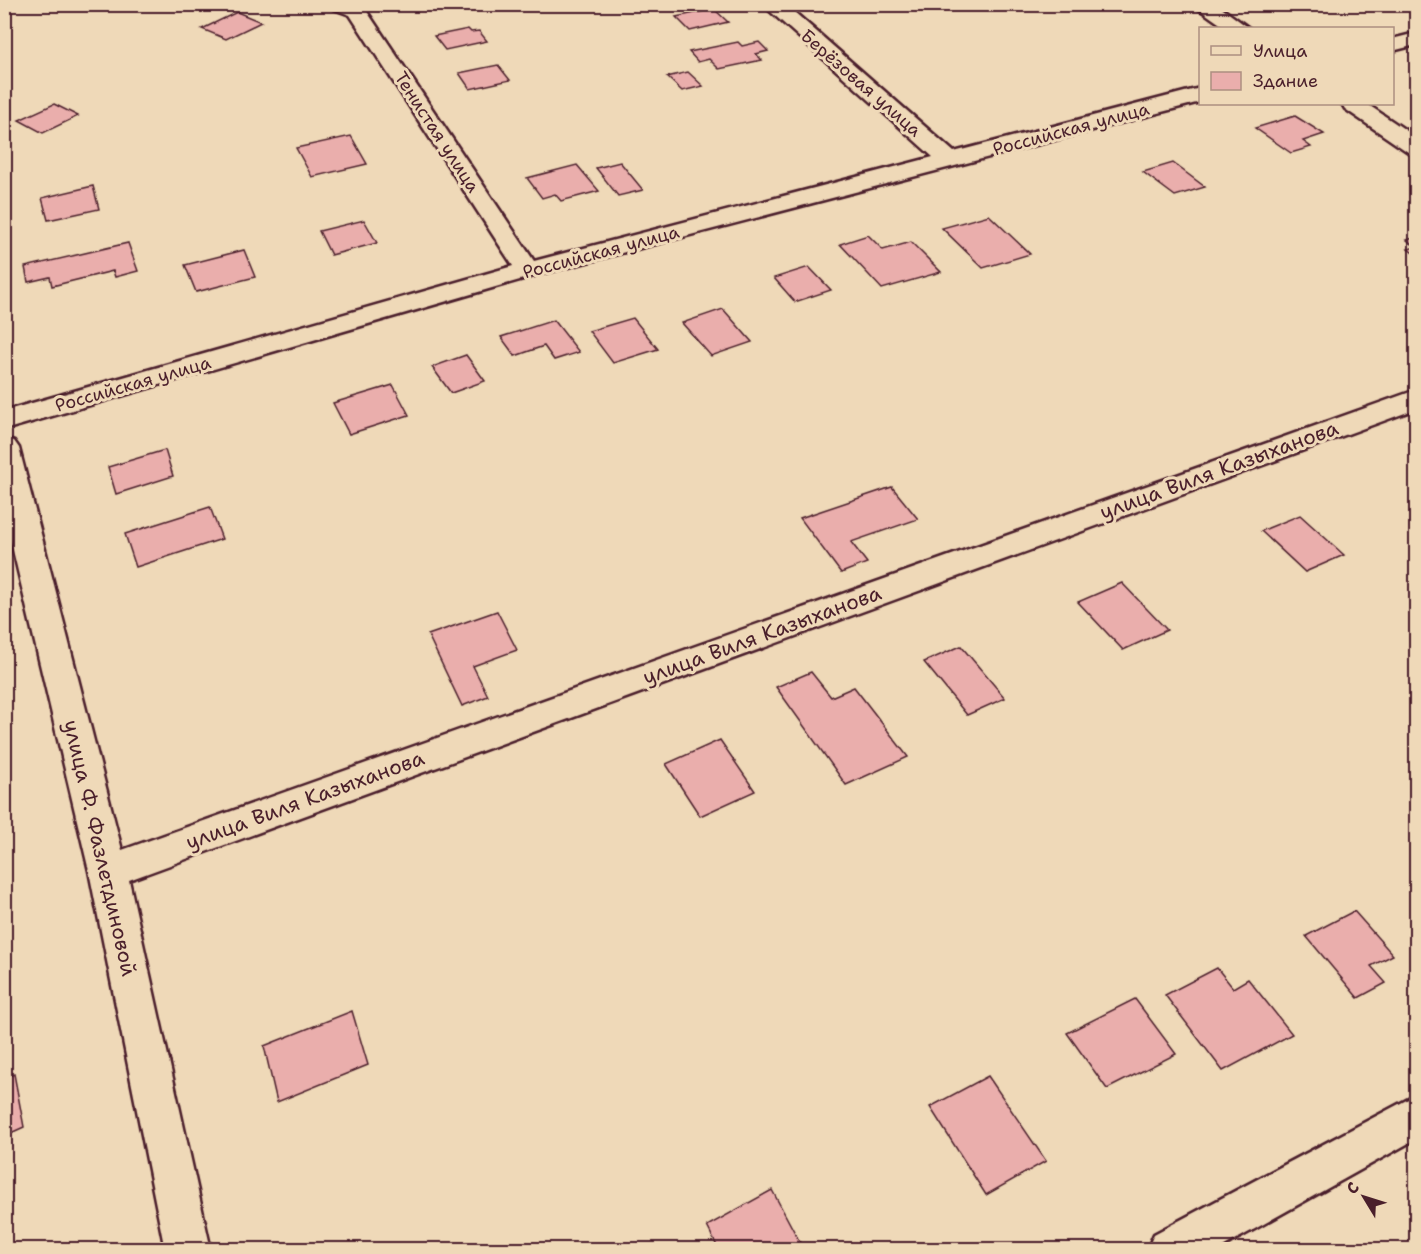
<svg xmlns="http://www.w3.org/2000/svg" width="1421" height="1254" font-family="'Shantell Sans',sans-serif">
  <rect width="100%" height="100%" fill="#efd9b8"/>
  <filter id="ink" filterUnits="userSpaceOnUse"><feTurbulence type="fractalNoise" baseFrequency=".0167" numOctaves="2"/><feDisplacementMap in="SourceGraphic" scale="12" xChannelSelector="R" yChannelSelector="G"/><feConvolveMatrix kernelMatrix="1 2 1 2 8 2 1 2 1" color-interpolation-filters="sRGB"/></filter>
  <g filter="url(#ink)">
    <g fill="#eaaeac" stroke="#4a1f2b" stroke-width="1.5">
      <path d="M714 9 728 22 690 31 676 17Z"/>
      <path d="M237 12 261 22 226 39 202 29Z"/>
      <path d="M468 29 471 32 479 31 487 41 445 50 434 36Z"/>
      <path d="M738 42 742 46 759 42 768 51 756 54 762 60 719 69 709 59 698 62 689 52Z"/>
      <path d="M498 65 510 80 470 89 459 73Z"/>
      <path d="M688 72 703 86 682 91 667 77Z"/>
      <path d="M54 104 78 116 43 133 19 120Z"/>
      <path d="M1295 116 1324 134 1303 141 1311 147 1291 153 1255 128Z"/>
      <path d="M351 136 367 164 312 177 296 148Z"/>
      <path d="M620 162 643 190 618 196 596 168Z"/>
      <path d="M1173 163 1205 187 1175 196 1143 172Z"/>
      <path d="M577 165 599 191 561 201 555 194 542 198 527 178Z"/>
      <path d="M93 186 99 209 48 220 42 198Z"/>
      <path d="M989 215 1030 254 983 268 942 228Z"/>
      <path d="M364 220 377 243 331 255 319 231Z"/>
      <path d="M868 235 883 250 911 242 941 272 882 289 840 244Z"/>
      <path d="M1416 237V255L1408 249 1416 247 1407 240Z"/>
      <path d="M128 243 138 271 115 277 113 271 52 286 50 277 28 282 25 267Z"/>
      <path d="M244 250 255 277 196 292 185 265Z"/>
      <path d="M809 267 831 290 795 302 774 278Z"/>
      <path d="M723 309 752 342 711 356 682 323Z"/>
      <path d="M633 318 658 349 613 363 589 331Z"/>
      <path d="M554 320 579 352 554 360 544 346 515 356 501 337Z"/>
      <path d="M466 355 485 381 451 393 432 367Z"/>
      <path d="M393 385 409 415 349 434 333 403Z"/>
      <path d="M165 450 173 476 116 494 108 467Z"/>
      <path d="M892 487 918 519 851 542 867 563 841 573 800 518Z"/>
      <path d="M210 507 222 539 136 567 125 534Z"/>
      <path d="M1300 515 1344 555 1305 572 1261 531Z"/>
      <path d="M1122 583 1167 630 1123 650 1078 602Z"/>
      <path d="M497 611 517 650 473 666 488 696 462 706 428 635Z"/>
      <path d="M961 646 1005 698 967 715 924 662Z"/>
      <path d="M811 672 831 697 854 687 908 757 846 785 776 687Z"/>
      <path d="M720 740 755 791 700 816 666 764Z"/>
      <path d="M1354 911 1393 955 1371 966 1386 983 1358 998 1306 936Z"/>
      <path d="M1217 968 1233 988 1248 979 1292 1034 1223 1071 1165 995Z"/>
      <path d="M1135 999 1176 1054 1107 1089 1067 1033Z"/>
      <path d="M352 1011 368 1065 277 1102 264 1046Z"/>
      <path d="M14 1074 24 1127 4 1136V1078Z"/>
      <path d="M988 1076 1046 1161 986 1195 930 1107Z"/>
      <path d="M772 1190 804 1250H719L707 1226Z"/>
    </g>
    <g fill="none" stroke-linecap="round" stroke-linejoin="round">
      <defs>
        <g id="minor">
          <path d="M328 4H358L364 7 534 261 933 157 762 4H785L954 152 1200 88V102L537 275 4 430V411L513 266 350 15 331 8Z"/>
          <path d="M1192 4H1216L1249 28H1226Z"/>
          <path d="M1416 33V45L1392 51V39Z"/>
          <path d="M1342 104H1367L1416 137V154L1408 152 1345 109Z"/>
          <path d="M1416 390V409L129 880 211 1250H165L89 871 4 512V438L14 441 19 448 122 850Z"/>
          <path d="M1416 1095V1139L1217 1250H1147L1154 1234Z"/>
        </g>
      </defs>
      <use href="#minor" stroke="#4a1f2b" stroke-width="5"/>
      <use href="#minor" fill="#efd9b8" fill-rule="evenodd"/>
    </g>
  </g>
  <g text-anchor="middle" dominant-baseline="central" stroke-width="6" stroke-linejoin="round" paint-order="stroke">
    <g font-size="18" fill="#4a1f2b" stroke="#efd9b8">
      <text transform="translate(861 83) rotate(41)">Берёзовая улица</text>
      <text transform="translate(1071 129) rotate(-15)">Российская улица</text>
      <text transform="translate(437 132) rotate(57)">Тенистая улица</text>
      <text transform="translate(601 252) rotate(-15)">Российская улица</text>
      <text transform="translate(133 384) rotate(-16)">Российская улица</text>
    </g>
    <g font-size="21" fill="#4a1f2b" stroke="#efd9b8">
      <text transform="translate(1219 470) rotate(-20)">улица Виля Казыханова</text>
      <text transform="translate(762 635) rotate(-20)">улица Виля Казыханова</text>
      <text transform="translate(305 800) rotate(-20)">улица Виля Казыханова</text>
      <text transform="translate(100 848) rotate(77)">улица Ф. Фазлетдиновой</text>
    </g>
  </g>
  <rect width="1421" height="1254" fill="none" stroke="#efd9b8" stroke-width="24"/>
  <rect x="12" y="12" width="1397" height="1230" fill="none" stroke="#4a1f2b" stroke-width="2" filter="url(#ink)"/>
  <rect x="1199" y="27" width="195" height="78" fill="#efd9b8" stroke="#ad8f80" stroke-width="1.5"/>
  <rect x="1211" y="46" width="30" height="9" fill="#efd9b8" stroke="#ad8f80" stroke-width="1.5"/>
  <text x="1253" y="57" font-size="18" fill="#4a1f2b">Улица</text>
  <rect x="1211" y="72" width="30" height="18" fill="#eaaeac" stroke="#ad8f80" stroke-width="1.5"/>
  <text x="1253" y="87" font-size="18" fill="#4a1f2b">Здание</text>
  <g transform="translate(1364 1197) rotate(308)" stroke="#efd9b8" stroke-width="4.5" paint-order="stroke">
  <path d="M0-4.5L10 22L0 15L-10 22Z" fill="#4a1f2b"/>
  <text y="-9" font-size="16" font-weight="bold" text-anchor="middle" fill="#4a1f2b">С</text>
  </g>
</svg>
